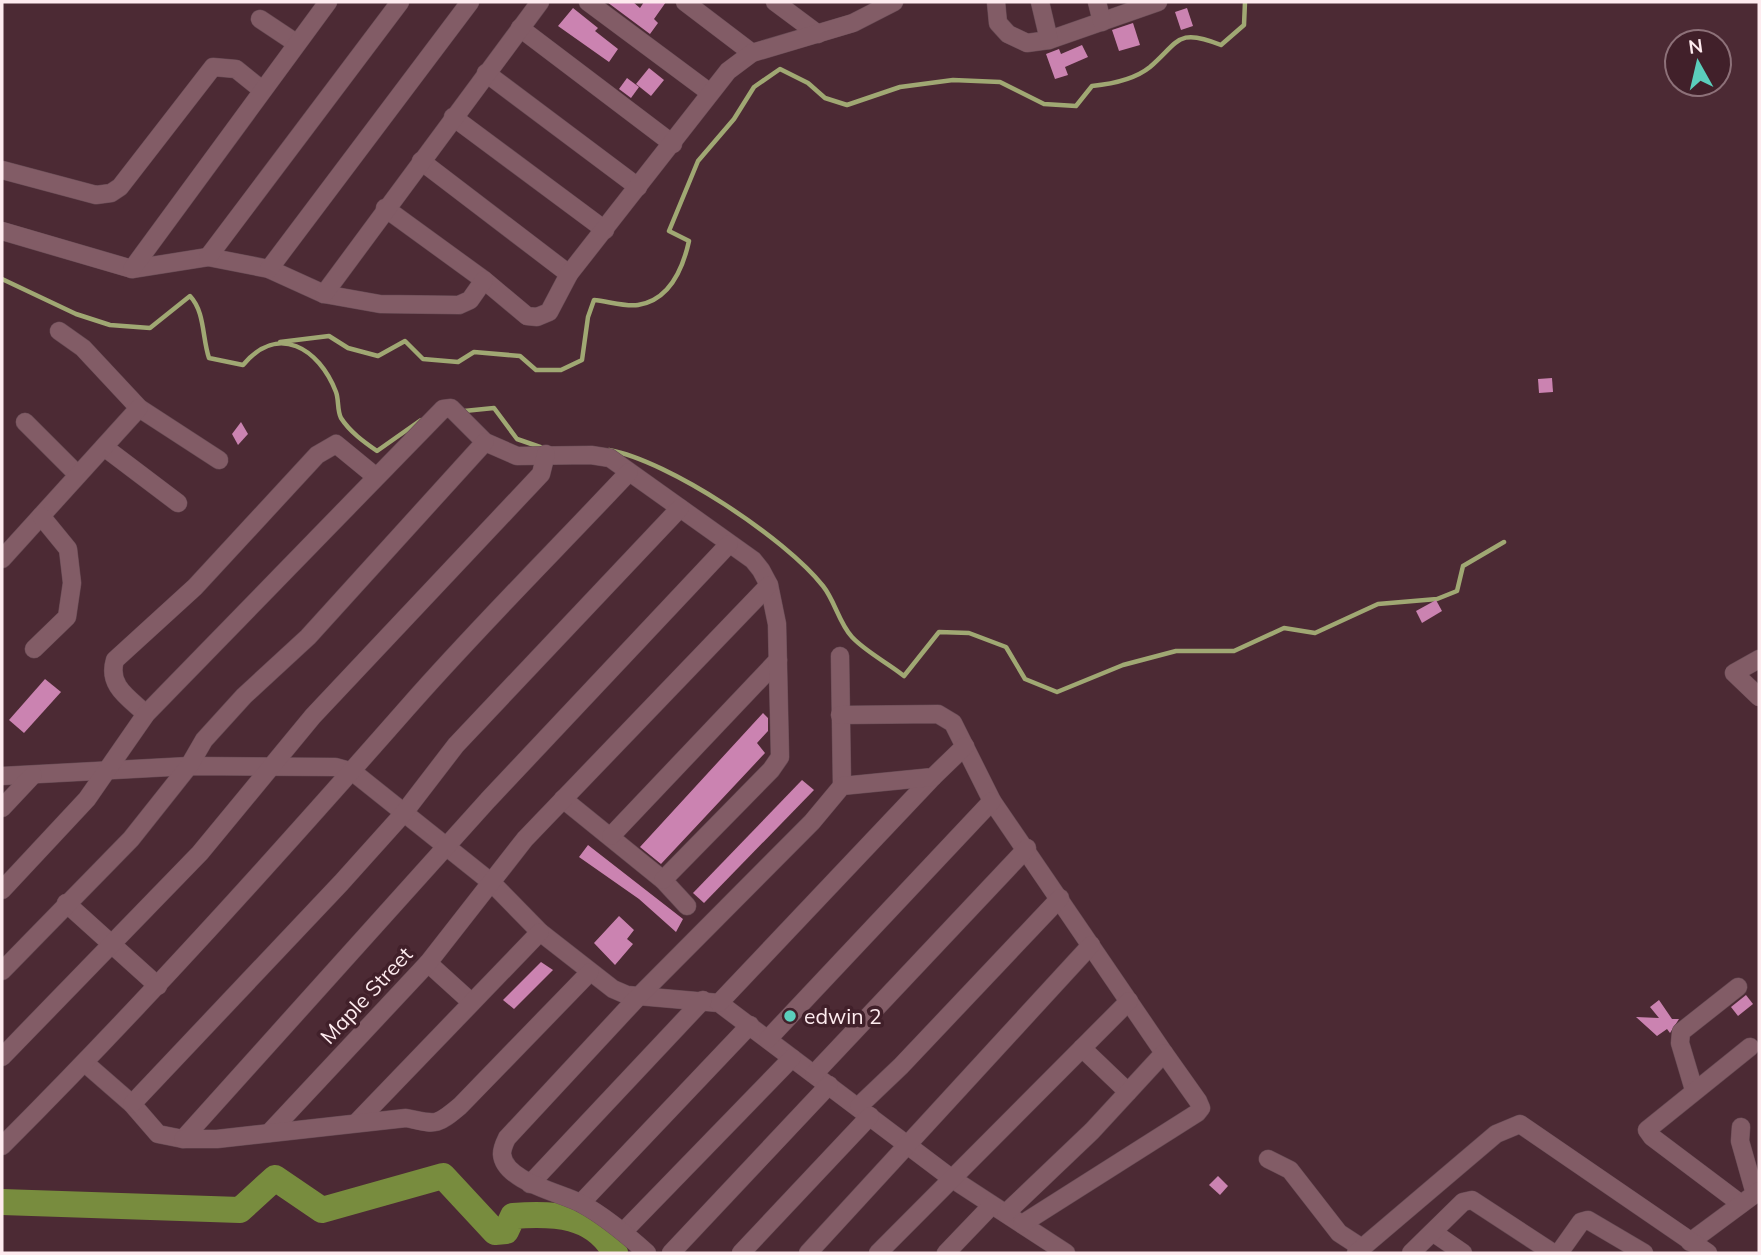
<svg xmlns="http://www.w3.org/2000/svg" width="1761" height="1255" font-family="Mulish,sans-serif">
  <rect width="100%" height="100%" fill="#4c2a34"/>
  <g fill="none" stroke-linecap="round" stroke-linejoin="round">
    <g stroke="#a0a873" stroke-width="4.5">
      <path d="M2 279 76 314 110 325 150 328 190 296C205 312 202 337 209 358L243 365C278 323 319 348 336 392 339 400 337 410 341 418 350 432 364 442 377 451L421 420"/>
      <path d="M280 342 329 336 348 348 378 356 405 341 423 359 458 362 474 352 520 356 536 370H561L582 360 588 317 594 300C607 301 625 307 638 305 670 300 683 268 689 241L669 231 698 161 734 119 754 87 780 69 808 83 825 98 847 105 900 87 953 80 1000 82 1044 104 1076 106 1092 86C1112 84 1134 80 1150 67 1179 42 1177 27 1221 45L1244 25 1245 2"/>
      <path d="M464 411 494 408 517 439 543 448"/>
      <path d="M609 450C669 461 785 538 823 586 835 601 839 623 852 637 866 652 888 663 904 676L939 632 969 633 1006 647 1025 679 1057 692 1123 665 1176 651H1234L1284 628 1315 633 1378 604 1437 599 1457 591 1463 566 1504 542"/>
    </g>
    <path stroke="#788c3e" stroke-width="26" d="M2 1202 240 1210 275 1178 322 1210 443 1176 495 1232 506 1231 513 1216C554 1213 594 1214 615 1253"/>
  </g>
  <g fill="#cb83b1">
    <path d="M607 2H633L640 8 644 2H666L654 19 658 23 650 34Z"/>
    <path d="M573 8 598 28 595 31 618 49 609 62 558 26Z"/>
    <path d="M1187 8 1193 26 1181 30 1175 12Z"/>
    <path d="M1133 23 1140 45 1119 51 1112 30Z"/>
    <path d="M1082 45 1088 57 1065 67 1068 75 1055 79 1046 54 1059 49 1061 54Z"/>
    <path d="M649 68 664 80 651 96 636 84Z"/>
    <path d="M627 78 639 87 631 98 619 89Z"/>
    <path d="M1552 378 1553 392 1539 393 1538 379Z"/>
    <path d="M241 422 248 434 238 445 232 434Z"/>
    <path d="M1436 600 1442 611 1422 623 1416 611Z"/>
    <path d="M45 679 61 692 24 733 9 720Z"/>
    <path d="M763 713 768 718V731L757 743 765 753 661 864 640 847Z"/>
    <path d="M802 780 814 790 704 903 693 893Z"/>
    <path d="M588 845 683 919 676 932 639 899 579 857Z"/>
    <path d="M619 916 634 930 627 939 633 944 615 965 594 943Z"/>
    <path d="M541 962 553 970 514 1009 503 1000Z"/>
    <path d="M1746 995 1753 1004 1738 1016 1731 1007Z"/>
    <path d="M1659 1000 1672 1019H1679L1670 1033 1667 1029 1657 1036 1636 1017 1659 1018 1650 1007Z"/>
    <path d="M1218 1176 1228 1186 1220 1195 1209 1185Z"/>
  </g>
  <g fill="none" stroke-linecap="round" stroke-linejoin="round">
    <defs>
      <g id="minor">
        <path d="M588 2 709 92"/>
        <path d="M685 2 752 53"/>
        <path d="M775 2 818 34"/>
        <path d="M996 2 998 23 1008 34 1027 43 1049 40 1158 2"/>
        <path d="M1040 2 1049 40"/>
        <path d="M1097 2 1102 22"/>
        <path d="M260 19 296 43"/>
        <path d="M520 28 673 144"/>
        <path d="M486 73 638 187"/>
        <path d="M453 117 605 230"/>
        <path d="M421 161 569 274"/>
        <path d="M2 170 96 195 111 193 120 187 213 67 236 69 262 90"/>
        <path d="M385 208 484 280 527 316 537 317 549 312 569 274 728 71 752 53 853 23 894 2"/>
        <path d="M2 231 132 269 208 257 269 269 324 294 380 304 459 305 470 300 484 280"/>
        <path d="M208 257 400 2"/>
        <path d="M132 269 328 2"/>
        <path d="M269 269 470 2"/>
        <path d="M324 294 540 2"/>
        <path d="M59 331 83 348 139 408 219 460"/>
        <path d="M25 422 78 475"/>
        <path d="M104 447 178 503"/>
        <path d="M2 559 139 408"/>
        <path d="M34 649 67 617 72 583 68 549 41 516"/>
        <path d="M840 656 842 786"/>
        <path d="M1759 659 1734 673 1759 697"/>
        <path d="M146 714C129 698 107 686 115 660L195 587 317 455 336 444 375 476"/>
        <path d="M840 715 938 714 953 723 992 801 1164 1053"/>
        <path d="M2 776 189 766 335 767 353 772 492 883 540 932 613 989 627 995 719 1003 951 1178 1066 1253"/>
        <path d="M563 799 663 880 687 906"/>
        <path d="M2 808 33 775"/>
        <path d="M611 836 778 660"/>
        <path d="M2 890 87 799 146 714 443 409 451 408 485 442 517 456 591 455 610 458 753 560 761 570 769 585 777 624 780 757 771 770 663 880"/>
        <path d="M66 903 158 986"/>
        <path d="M428 963 471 1002"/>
        <path d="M2 971 131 839 189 766 204 740 244 696 308 637 485 442"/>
        <path d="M719 1003 933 777"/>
        <path d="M768 1039 992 801"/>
        <path d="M1082 1048 1128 1092"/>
        <path d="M2 1057 200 853 313 716 541 474 546 454"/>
        <path d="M85 1063 132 1104 158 1134 183 1139 488 800 729 544"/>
        <path d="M814 1074 1027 848"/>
        <path d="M1694 1090 1680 1043 1681 1032 1738 987"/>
        <path d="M132 1104 341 883 403 814 456 745 680 508"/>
        <path d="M859 1106 901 1066 1060 898"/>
        <path d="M356 1123 540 932"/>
        <path d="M1741 1127 1740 1141 1755 1194"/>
        <path d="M269 1133 428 963 525 839 769 585"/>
        <path d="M183 1139H217L406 1118C436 1124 435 1127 460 1106L590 972"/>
        <path d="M2 1146C143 1005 276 857 408 707 479 626 556 550 629 472"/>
        <path d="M1268 1159 1290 1170 1339 1233 1362 1248"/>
        <path d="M530 1184 703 1000"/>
        <path d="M581 1203 750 1025"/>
        <path d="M1741 1204 1652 1137 1647 1130 1750 1047"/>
        <path d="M1006 1213 1092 1131 1164 1053 1198 1101 1201 1108 1197 1113 1022 1224"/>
        <path d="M623 1232 792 1058"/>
        <path d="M1434 1233 1463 1253"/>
        <path d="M1690 1242 1759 1191"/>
        <path d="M647 1253C627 1235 606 1217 582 1204 563 1193 504 1182 502 1154 502 1149 505 1142 507 1138L639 996 812 822 842 786 933 777 965 746"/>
        <path d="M671 1253 829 1085"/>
        <path d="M741 1253 870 1116"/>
        <path d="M808 1253 1091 945"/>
        <path d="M878 1253 1129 1001"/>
        <path d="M946 1253 992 1205"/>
        <path d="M1356 1253 1496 1134 1520 1124 1708 1253"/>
        <path d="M1411 1253 1463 1202 1472 1200 1553 1253"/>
        <path d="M1559 1253 1581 1222 1588 1220 1644 1253"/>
      </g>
    </defs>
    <use href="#minor" stroke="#664a53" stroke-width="19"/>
    <use href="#minor" stroke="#825c66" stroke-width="18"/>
  </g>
  <circle fill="#5bcebc" stroke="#41202a" stroke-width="2.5" cx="790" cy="1016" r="7"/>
  <g text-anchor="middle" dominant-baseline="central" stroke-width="7" stroke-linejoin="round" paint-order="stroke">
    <g font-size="21" fill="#feebef" stroke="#41202a">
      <text transform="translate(366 995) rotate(-47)">Maple Street</text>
    </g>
    <g font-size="21" fill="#feebef" stroke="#41202a" text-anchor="start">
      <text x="804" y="1016">edwin 2</text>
    </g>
  </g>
  <rect width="1761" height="1255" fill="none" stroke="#feebef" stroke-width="7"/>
  <g transform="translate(1698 63) rotate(352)"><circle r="33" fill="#41202a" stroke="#8d7179" stroke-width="2"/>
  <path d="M0-5L12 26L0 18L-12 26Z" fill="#5bcebc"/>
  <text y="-10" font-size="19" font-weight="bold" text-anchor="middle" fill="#feebef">N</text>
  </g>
</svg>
